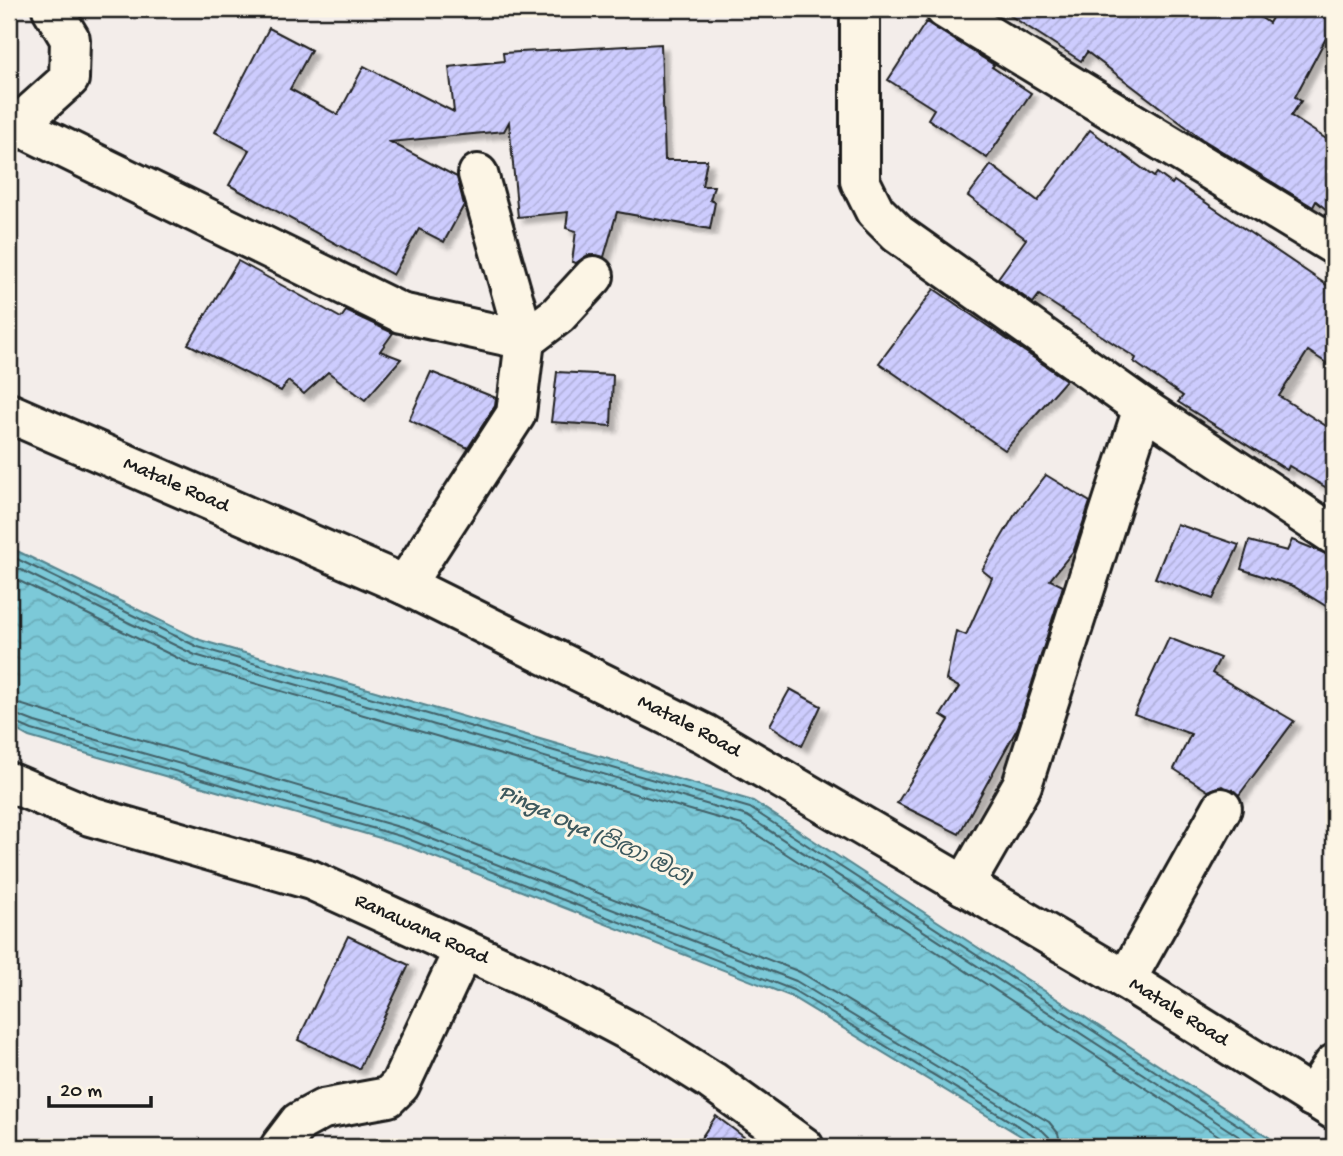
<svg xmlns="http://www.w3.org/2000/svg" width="1343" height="1156" font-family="'Gochi Hand','Noto Sans Sinhala',sans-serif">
  <defs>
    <pattern id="water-waves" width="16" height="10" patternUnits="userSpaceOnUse" patternTransform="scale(1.75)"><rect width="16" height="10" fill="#7bc9d8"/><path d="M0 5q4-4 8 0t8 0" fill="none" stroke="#6aacb9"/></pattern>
    <pattern id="building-hatch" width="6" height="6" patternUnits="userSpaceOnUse" patternTransform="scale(1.75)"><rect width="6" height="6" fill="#cdccfe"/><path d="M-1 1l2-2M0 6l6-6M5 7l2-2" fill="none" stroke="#afafd9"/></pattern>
    <filter id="shadow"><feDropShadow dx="6" dy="6" stdDeviation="2" flood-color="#0004"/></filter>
  </defs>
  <rect width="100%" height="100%" fill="#f3edea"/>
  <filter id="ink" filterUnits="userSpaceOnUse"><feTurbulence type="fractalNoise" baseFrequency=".0143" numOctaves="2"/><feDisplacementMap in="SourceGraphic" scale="14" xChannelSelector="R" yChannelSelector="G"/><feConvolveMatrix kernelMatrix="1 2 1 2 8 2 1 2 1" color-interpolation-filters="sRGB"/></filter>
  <g filter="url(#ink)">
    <path fill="url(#water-waves)" stroke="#55848d" stroke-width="2" d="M9 547 200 640 753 801 1284 1147H1039L790 996 401 844 29 737 9 726Z"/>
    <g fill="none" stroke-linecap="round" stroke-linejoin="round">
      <g stroke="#426167" stroke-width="2">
        <path d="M9 555 198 647 750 808 1272 1147"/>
        <path d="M9 564 195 655 747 816 1255 1147"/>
        <path d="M9 576 192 665 742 825 1236 1147"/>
        <path d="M9 701 410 819 800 972 1049 1122 1058 1133 1061 1147"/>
        <path d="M9 712 35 722 406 829 796 981 1043 1131 1049 1137 1051 1147"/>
        <path d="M9 720 32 730 403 837 793 990 1038 1138 1042 1147"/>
      </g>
    </g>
    <g fill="url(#building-hatch)" stroke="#1c1c1c" stroke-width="2" filter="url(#shadow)">
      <path d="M1000 9H1248L1269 23 1277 9H1318L1334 17V23L1295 97 1301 101 1291 116 1334 144V216L1316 201 1313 207 1202 139 1087 52 1081 61Z"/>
      <path d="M926 22 994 65 992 67 1031 93 987 158 928 119 934 109 888 80Z"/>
      <path d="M269 28 311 50 290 89 338 115 364 66 454 112 449 67 504 61 503 53 661 44 665 160H707L702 186H714L710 200 715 202 710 229 617 212 604 257 588 255 576 263 572 262 576 231 566 228 568 212 518 217 509 122 504 131 390 142 457 177 464 205 444 242 419 229 393 275 229 185 249 150 215 132Z"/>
      <path d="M1090 130 1154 177 1157 173 1172 184 1174 181 1334 290V368L1308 351 1279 396 1334 431V492L1289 466 1287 470 1178 402 1183 396 1134 362 1136 358 1039 295 1033 303 998 278 1026 239 968 196 991 165 1038 201Z"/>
      <path d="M238 261 341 318 346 311 393 333 380 351 401 359 365 400 328 372 304 394 288 381 281 391 188 344Z"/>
      <path d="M934 289 1066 380 1005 450 879 363Z"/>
      <path d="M431 372 496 398 495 406 468 448 409 420Z"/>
      <path d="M557 372 613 375 611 426 551 422Z"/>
      <path d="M1046 475 1090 502 1074 550 1050 580 1063 586 1018 727 959 834 897 803 949 720 941 715 959 687 946 680 956 631 966 635 992 578 982 570 1014 516Z"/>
      <path d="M1177 524 1239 545 1213 599 1155 578Z"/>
      <path d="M1292 540 1334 557V611L1293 586 1241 569 1249 541 1287 551Z"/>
      <path d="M1169 638 1220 658 1212 673 1294 721 1239 795 1222 786 1208 791 1174 769 1191 734 1134 714Z"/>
      <path d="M790 689 821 706 802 746 770 725Z"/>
      <path d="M348 936 409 965 359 1069 298 1040Z"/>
      <path d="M716 1116 757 1147H695Z"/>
    </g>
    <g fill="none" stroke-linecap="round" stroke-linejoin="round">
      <defs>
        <g id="minor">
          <path d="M860 9V181L875 211 898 234 1143 408"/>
          <path d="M945 9 1334 245"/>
          <path d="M19 126 401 313 525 340 558 315 594 276"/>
          <path d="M9 133 69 79 70 39 52 9"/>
          <path d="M405 585 516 414 525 340 478 174"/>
          <path d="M964 886 1022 785 1143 408 1334 535"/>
          <path d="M1126 980 1222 808"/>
          <path d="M1312 1097 1334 1064"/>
          <path d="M280 1147 299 1122 323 1109 388 1097 400 1085 464 949"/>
        </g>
        <g id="major">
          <path id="s1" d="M9 782 90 816 311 880 540 984 650 1042 712 1081 804 1147"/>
        </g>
        <g id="highway">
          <path id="s2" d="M9 413 405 585 705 734 1126 980 1334 1110"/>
        </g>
      </defs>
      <use href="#minor" stroke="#1c1c1c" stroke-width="44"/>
      <use href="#major" stroke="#1c1c1c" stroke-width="44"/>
      <use href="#highway" stroke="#1c1c1c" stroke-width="44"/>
      <use href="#minor" stroke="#fcf5e5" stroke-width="38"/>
      <use href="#major" stroke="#fcf5e5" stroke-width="38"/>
      <use href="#highway" stroke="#fcf5e5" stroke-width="38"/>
    </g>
  </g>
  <g text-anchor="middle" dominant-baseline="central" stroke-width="6" stroke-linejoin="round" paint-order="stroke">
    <g font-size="21" fill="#1c1c1c" stroke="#fcf5e5">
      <text stroke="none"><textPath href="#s2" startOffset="182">Matale Road</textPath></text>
      <text stroke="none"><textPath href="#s2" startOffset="749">Matale Road</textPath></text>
      <text stroke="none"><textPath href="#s1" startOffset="439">Ranawana Road</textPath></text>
      <text stroke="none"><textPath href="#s2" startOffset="1316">Matale Road</textPath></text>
    </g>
    <g font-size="23" font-style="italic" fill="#3d595e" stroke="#fcf5e5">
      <text transform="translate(595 836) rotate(25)">Pinga Oya (පිඟා ඔය)</text>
    </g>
  </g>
  <rect width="1343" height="1156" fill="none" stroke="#fcf5e5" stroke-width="35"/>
  <rect x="18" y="18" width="1308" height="1121" fill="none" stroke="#1c1c1c" stroke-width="2.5" filter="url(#ink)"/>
  <path d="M49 1096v10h102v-10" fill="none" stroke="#1c1c1c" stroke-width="3.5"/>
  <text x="60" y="1096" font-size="21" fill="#1c1c1c" stroke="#fcf5e5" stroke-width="5" paint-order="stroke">20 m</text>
</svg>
